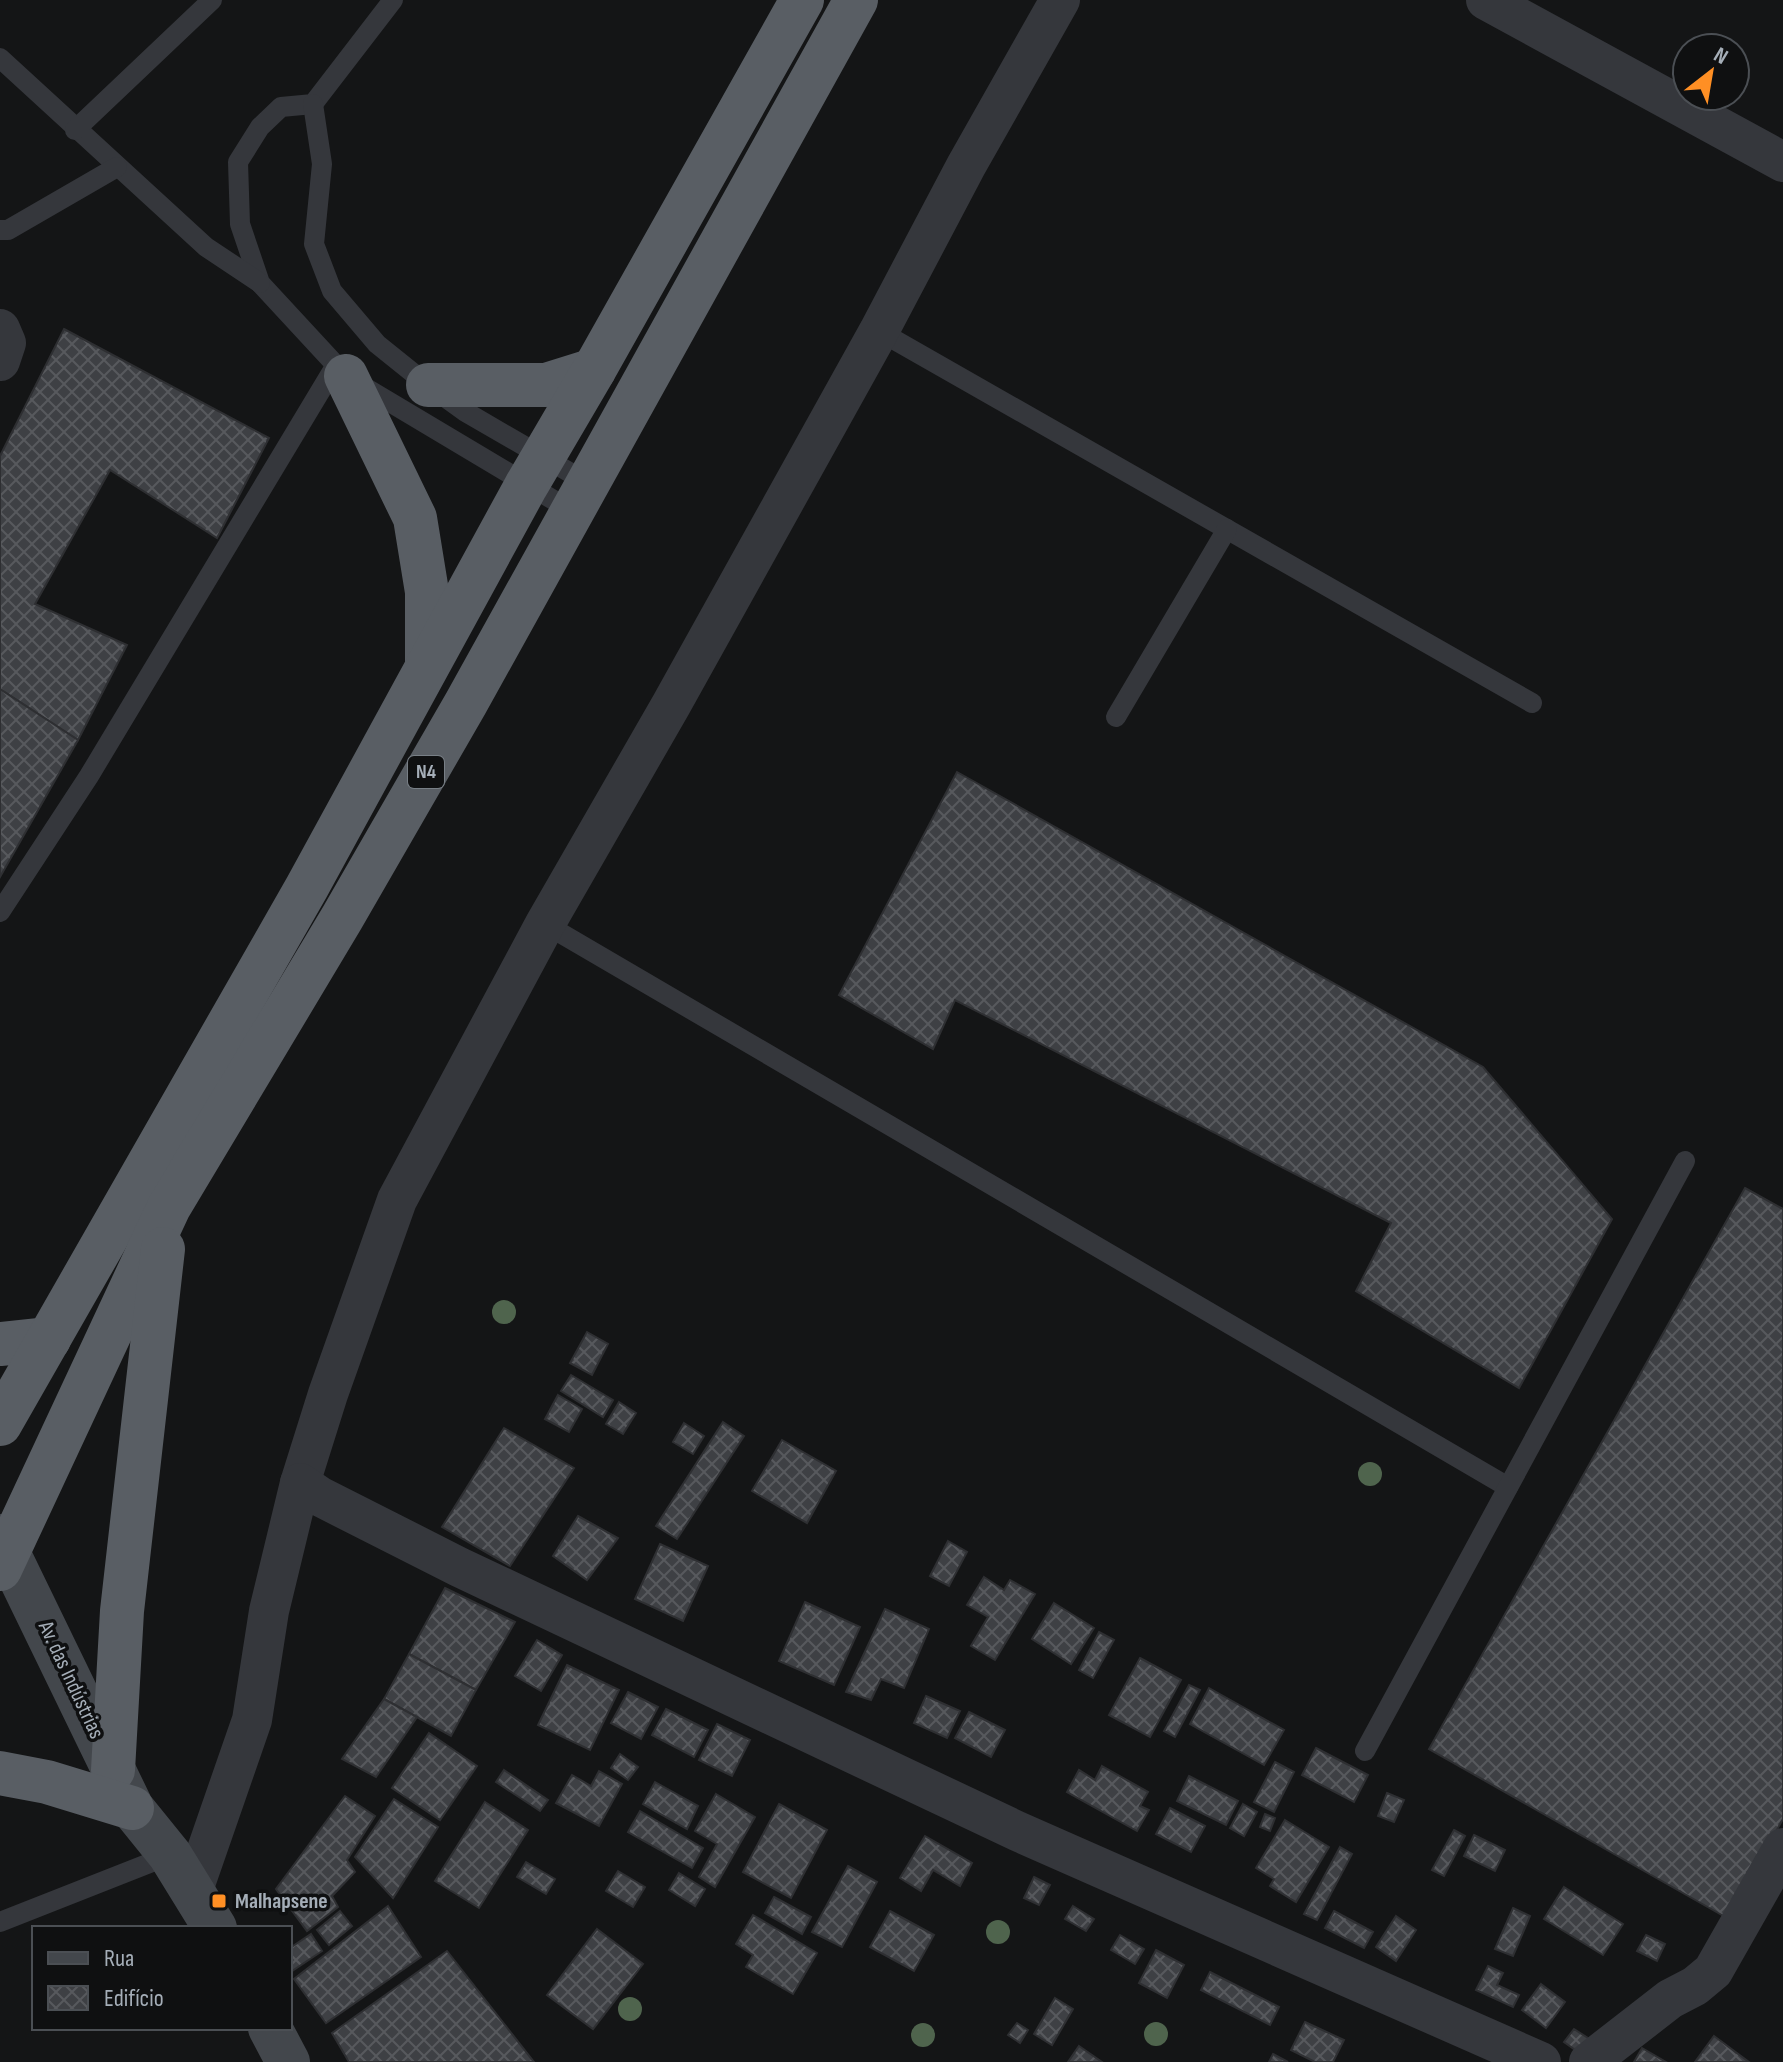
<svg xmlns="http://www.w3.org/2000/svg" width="1783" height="2062" font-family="'Sofia Sans Condensed',sans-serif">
  <defs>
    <pattern id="building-cross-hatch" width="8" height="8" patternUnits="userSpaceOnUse" patternTransform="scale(2)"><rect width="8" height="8" fill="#3e4044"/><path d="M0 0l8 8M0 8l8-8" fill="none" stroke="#57595d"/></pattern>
  </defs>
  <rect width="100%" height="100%" fill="#141516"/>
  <g fill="url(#building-cross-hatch)" stroke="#2e2f32" stroke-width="2">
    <path d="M64 329 269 438 217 538 110 470 35 604 127 645 78 740 0 689V456Z"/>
    <path d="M0 689 78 740 0 877Z"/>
    <path d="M957 772 1483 1067 1612 1219 1519 1388 1356 1291 1391 1223 955 1000 933 1049 839 995Z"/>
    <path d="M1745 1188 1783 1209V1819L1727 1918 1429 1749Z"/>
    <path d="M587 1332 608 1344 592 1375 570 1363Z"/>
    <path d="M571 1375 613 1400 603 1417 561 1391Z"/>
    <path d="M558 1395 582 1409 569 1432 545 1419Z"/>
    <path d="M619 1402 636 1413 623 1434 606 1424Z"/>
    <path d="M723 1422 744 1436 677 1539 656 1526Z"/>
    <path d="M684 1423 704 1436 693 1454 673 1442Z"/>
    <path d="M504 1428 574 1468 510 1566 442 1527Z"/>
    <path d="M782 1440 836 1471 807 1523 752 1491Z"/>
    <path d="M578 1516 618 1538 587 1580 553 1556Z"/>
    <path d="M948 1541 967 1552 949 1586 930 1576Z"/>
    <path d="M660 1544 708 1566 683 1621 635 1599Z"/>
    <path d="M984 1577 1004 1590 1010 1580 1035 1594 995 1660 971 1646 988 1617 967 1605Z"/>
    <path d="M445 1588 515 1622 476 1690 409 1654Z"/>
    <path d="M805 1602 860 1627 834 1685 779 1661Z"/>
    <path d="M1054 1603 1094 1628 1071 1664 1032 1639Z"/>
    <path d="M885 1609 929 1629 904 1688 881 1679 871 1700 846 1692Z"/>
    <path d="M1099 1632 1114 1640 1093 1678 1079 1670Z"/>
    <path d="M537 1640 562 1655 541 1691 515 1676Z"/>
    <path d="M409 1654 476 1690 451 1736 384 1699Z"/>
    <path d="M1140 1658 1181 1680 1150 1737 1109 1715Z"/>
    <path d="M567 1665 619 1690 590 1750 538 1725Z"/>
    <path d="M1189 1685 1200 1690 1175 1737 1164 1731Z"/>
    <path d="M1209 1688 1284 1730 1264 1765 1190 1724Z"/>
    <path d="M628 1692 658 1707 641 1739 611 1723Z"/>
    <path d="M926 1696 960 1711 947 1738 914 1723Z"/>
    <path d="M384 1699 417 1717 376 1777 342 1759Z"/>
    <path d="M666 1709 708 1730 694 1757 652 1735Z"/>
    <path d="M969 1712 1005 1730 991 1757 955 1738Z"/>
    <path d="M717 1724 750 1740 732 1776 699 1760Z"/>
    <path d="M429 1733 477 1766 440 1820 392 1788Z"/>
    <path d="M1316 1748 1368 1775 1354 1802 1302 1775Z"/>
    <path d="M620 1754 638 1767 628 1780 611 1768Z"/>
    <path d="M1275 1762 1294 1772 1274 1812 1254 1802Z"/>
    <path d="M1102 1766 1148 1792 1140 1806 1149 1810 1137 1831 1067 1792 1079 1770 1095 1780Z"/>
    <path d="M504 1770 548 1800 540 1811 496 1782Z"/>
    <path d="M599 1771 622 1784 599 1826 556 1803 572 1775 591 1786Z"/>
    <path d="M1189 1776 1238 1801 1226 1825 1177 1801Z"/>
    <path d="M655 1782 698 1806 687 1829 643 1804Z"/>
    <path d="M1387 1793 1404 1800 1394 1822 1378 1816Z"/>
    <path d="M716 1794 755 1817 715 1887 699 1877 717 1844 695 1831Z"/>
    <path d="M345 1796 375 1816 347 1860 355 1872 332 1896 338 1907 307 1931 276 1889Z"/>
    <path d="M394 1799 438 1827 393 1898 355 1857Z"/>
    <path d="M485 1802 528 1830 479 1908 435 1881Z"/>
    <path d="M779 1804 827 1830 791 1898 743 1872Z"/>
    <path d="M1243 1804 1257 1812 1244 1836 1230 1828Z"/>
    <path d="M1170 1808 1205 1826 1191 1852 1156 1834Z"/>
    <path d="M640 1811 703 1848 692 1868 628 1832Z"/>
    <path d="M1265 1814 1275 1818 1270 1831 1260 1827Z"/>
    <path d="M1285 1820 1329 1847 1296 1902 1270 1886 1274 1879 1256 1868Z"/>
    <path d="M1454 1830 1465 1836 1444 1876 1432 1870Z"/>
    <path d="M1474 1835 1505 1850 1495 1871 1464 1856Z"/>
    <path d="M925 1836 972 1863 960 1886 933 1870 921 1891 900 1878Z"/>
    <path d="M1340 1847 1352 1854 1317 1920 1304 1914Z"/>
    <path d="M526 1862 555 1879 546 1894 517 1877Z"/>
    <path d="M848 1866 877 1882 842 1947 812 1932Z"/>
    <path d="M618 1871 645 1887 633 1907 606 1891Z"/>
    <path d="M679 1873 705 1889 695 1906 669 1890Z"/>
    <path d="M1034 1877 1050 1885 1039 1905 1024 1898Z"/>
    <path d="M1564 1887 1623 1924 1603 1955 1544 1919Z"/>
    <path d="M774 1897 811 1917 802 1934 765 1913Z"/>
    <path d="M388 1906 421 1957 326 2023 294 1979Z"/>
    <path d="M1073 1906 1094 1919 1086 1931 1065 1919Z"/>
    <path d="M1513 1908 1530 1916 1513 1956 1495 1949Z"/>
    <path d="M340 1911 352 1926 329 1945 317 1930Z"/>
    <path d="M890 1911 934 1935 914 1971 870 1947Z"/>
    <path d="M1334 1911 1373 1932 1364 1948 1325 1928Z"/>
    <path d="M753 1915 817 1953 793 1994 746 1967 753 1955 736 1944Z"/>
    <path d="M1396 1916 1416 1930 1396 1961 1376 1947Z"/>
    <path d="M597 1929 643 1964 593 2029 547 1995Z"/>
    <path d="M311 1934 322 1951 292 1971 290 1968V1948Z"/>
    <path d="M1120 1935 1144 1949 1135 1964 1111 1950Z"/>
    <path d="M1646 1935 1665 1944 1657 1961 1637 1951Z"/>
    <path d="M1156 1950 1184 1965 1167 1998 1139 1983Z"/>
    <path d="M447 1951 534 2062H349L332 2033Z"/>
    <path d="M1488 1966 1503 1973 1497 1985 1519 1995 1513 2007 1476 1990Z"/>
    <path d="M1210 1972 1279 2007 1270 2025 1201 1990Z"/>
    <path d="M1541 1984 1565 2002 1546 2028 1522 2010Z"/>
    <path d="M1055 1998 1073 2009 1052 2045 1034 2034Z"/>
    <path d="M1305 2022 1344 2040 1333 2062H1315L1291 2050Z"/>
    <path d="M1017 2023 1028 2030 1020 2043 1008 2035Z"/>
    <path d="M1574 2029 1591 2040 1581 2054 1564 2042Z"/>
    <path d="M1714 2036 1749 2062H1695Z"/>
    <path d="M1079 2046 1102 2062H1068Z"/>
    <path d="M1642 2048 1666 2062H1634Z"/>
    <path d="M1273 2054 1288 2062H1269Z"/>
  </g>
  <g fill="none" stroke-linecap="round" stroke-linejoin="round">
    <g stroke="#35373c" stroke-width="20">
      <path d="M393 0 313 104 281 107 260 127 238 162 240 224 260 283 346 376 572 511"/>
      <path d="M0 58 206 247 260 283"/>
      <path d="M313 104 322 164 314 244 332 291 377 344 428 385 464 411 588 483"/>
      <path d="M75 130 212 0"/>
      <path d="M0 230H8L117 167"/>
      <path d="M879 331 1532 703"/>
      <path d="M1116 717 1227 529"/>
      <path d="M0 912 89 776 336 365"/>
      <path d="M545 924 1508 1487"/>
      <path d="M1365 1751 1685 1161"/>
      <path d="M0 1922 170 1855"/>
    </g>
    <g stroke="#35373c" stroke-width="40">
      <path d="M1486 0 1783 162"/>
      <path d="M0 329 6 343 0 361"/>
      <path d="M300 1483 328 1394 397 1200 545 924 671 705 879 331 966 166 1060 0"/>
      <path d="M193 1890 252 1720 269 1611 300 1483 319 1496 459 1567 1017 1831 1541 2062"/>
      <path d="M1589 2062 1670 1999 1695 1986 1713 1971 1783 1848"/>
    </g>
    <g stroke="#43474c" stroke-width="44">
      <path d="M0 1536 132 1808 170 1855 215 1928"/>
      <path d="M270 2028 288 2062"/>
    </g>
    <g stroke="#595e64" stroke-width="44">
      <path d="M346 376 415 518 427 592V663"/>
      <path d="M428 385H546L594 370"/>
      <path d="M0 1344 49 1339"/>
      <path d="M0 1424 307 887 526 486 594 370 802 0"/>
      <path d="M0 1569 169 1207 342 918 466 703 856 0"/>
      <path d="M113 1770 122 1611 163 1249"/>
      <path d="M0 1773 47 1782 132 1808"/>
    </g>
  </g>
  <g fill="#4f644d">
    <circle cx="504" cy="1312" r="12"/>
    <circle cx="1370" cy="1474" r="12"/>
    <circle cx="998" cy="1932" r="12"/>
    <circle cx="630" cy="2009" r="12"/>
    <circle cx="1156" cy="2034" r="12"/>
    <circle cx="923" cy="2035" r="12"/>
  </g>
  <rect fill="#ff8f24" stroke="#0f1011" stroke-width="3" x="211" y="1893" width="16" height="16" rx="4"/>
  <g text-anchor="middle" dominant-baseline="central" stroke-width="7" stroke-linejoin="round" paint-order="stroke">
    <rect fill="#0f1011" stroke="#787f86" stroke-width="2" x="408" y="756" width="36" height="32" rx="6"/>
    <g font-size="20" font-weight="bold" fill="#a5aeb8">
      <text x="426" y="772">N4</text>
    </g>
    <g font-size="22" fill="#a5aeb8" stroke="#0f1011">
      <text transform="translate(71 1680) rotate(65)">Av. das Indústrias</text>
    </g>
    <g font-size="22" font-weight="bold" fill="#a5aeb8" stroke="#0f1011" text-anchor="start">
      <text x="235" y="1901">Malhapsene</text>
    </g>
  </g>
  <rect x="32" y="1926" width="260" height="104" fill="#0f1011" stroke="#4b4f54" stroke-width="2"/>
  <rect x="48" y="1952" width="40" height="12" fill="#43474c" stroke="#4b4f54" stroke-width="2"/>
  <text x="104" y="1966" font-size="24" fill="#a5aeb8">Rua</text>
  <rect x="48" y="1986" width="40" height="24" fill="url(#building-cross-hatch)" stroke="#4b4f54" stroke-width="2"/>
  <text x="104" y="2006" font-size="24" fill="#a5aeb8">Edifício</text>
  <g transform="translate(1711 72) rotate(31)"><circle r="38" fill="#0f1011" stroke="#4b4f54" stroke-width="2"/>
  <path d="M0-6L14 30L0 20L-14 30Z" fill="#ff8f24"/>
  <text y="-12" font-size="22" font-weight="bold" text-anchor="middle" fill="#a5aeb8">N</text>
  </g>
</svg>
